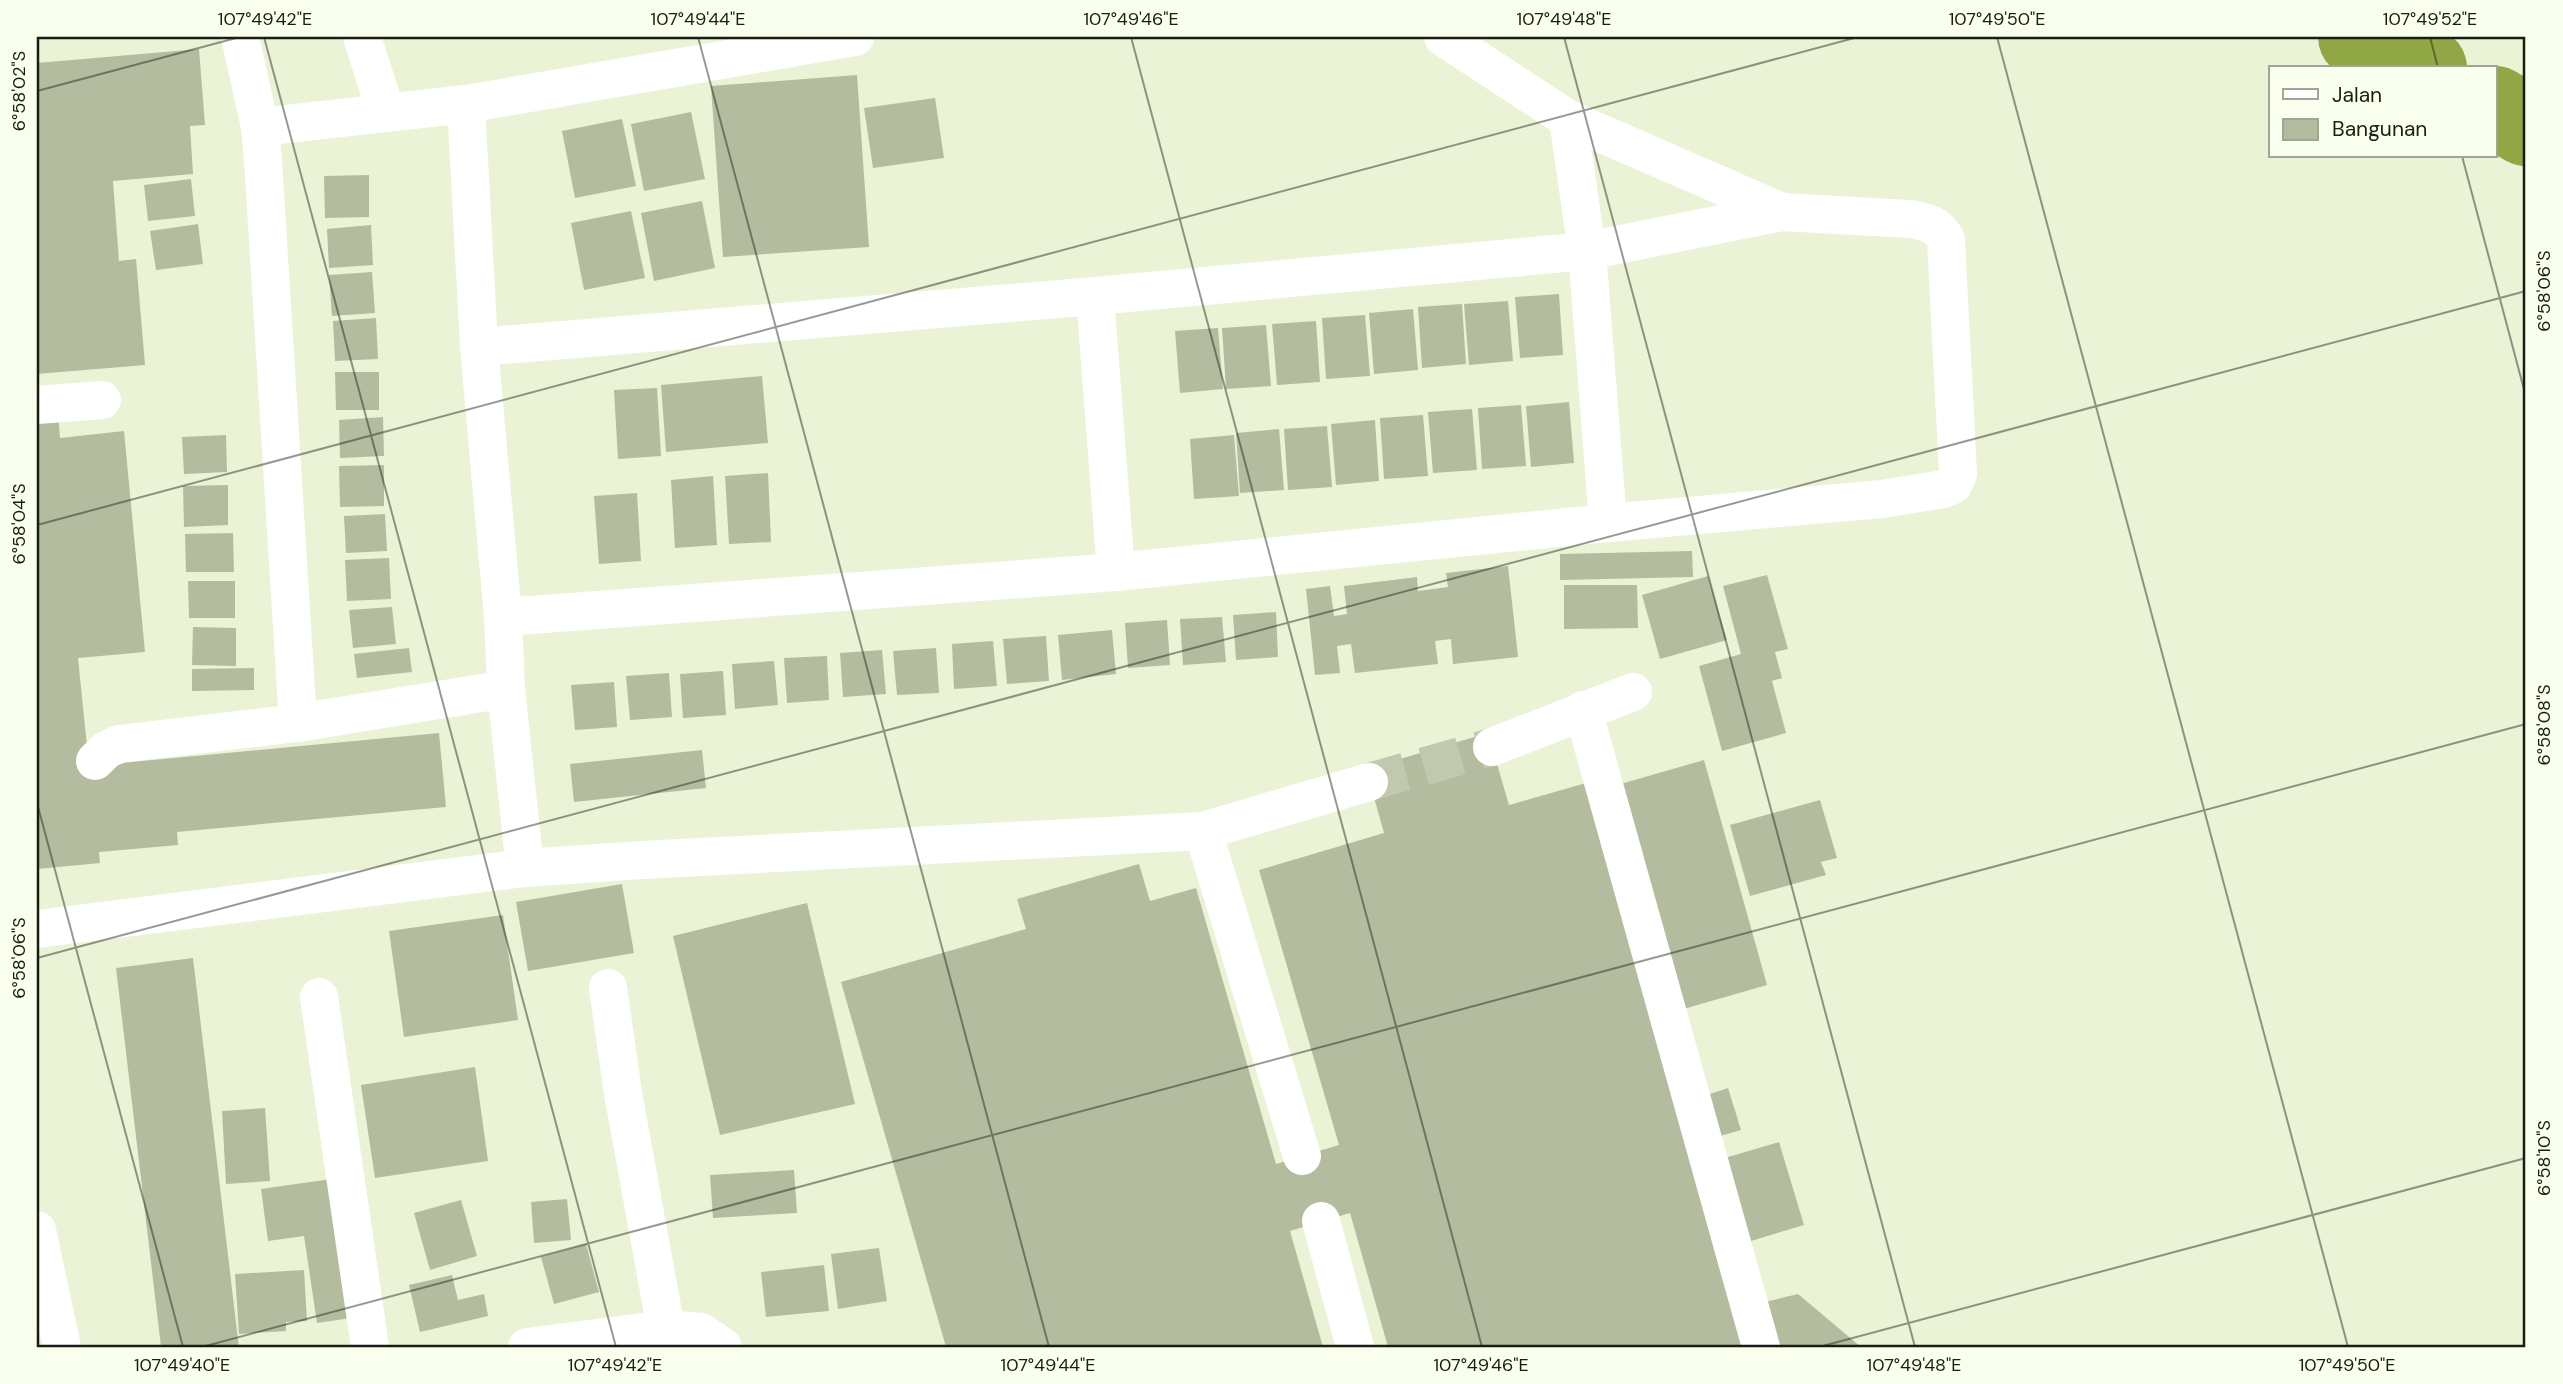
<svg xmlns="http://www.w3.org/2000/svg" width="2563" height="1384" font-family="'DM Sans',sans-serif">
  <rect width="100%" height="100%" fill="#eaf3d5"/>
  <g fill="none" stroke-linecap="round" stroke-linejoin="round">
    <g stroke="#91a745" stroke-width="82">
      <path d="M2359 37 2398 52 2426 68"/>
      <path d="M2495 107 2526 125"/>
    </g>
  </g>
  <g fill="#b4bc9f">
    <path d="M199 49 205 125 190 126 193 174 113 181 119 261 136 259 145 365 37 374V63Z"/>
    <path d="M857 75 869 247 723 257 711 86Z"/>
    <path d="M935 98 944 158 873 168 864 108Z"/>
    <path d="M691 112 705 179 644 191 631 124Z"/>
    <path d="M622 119 636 186 575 198 562 131Z"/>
    <path d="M369 175V217L325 218 324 176Z"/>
    <path d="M191 179 195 216 148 221 144 185Z"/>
    <path d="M702 201 715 268 654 281 641 213Z"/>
    <path d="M631 211 645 278 584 290 571 223Z"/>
    <path d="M198 224 203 264 156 270 150 231Z"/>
    <path d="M371 225 373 265 329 268 327 229Z"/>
    <path d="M372 272 375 313 332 316 329 275Z"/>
    <path d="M1559 294 1563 355 1520 358 1515 297Z"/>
    <path d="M1508 301 1513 361 1469 365 1464 304Z"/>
    <path d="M1462 304 1466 364 1422 368 1418 307Z"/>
    <path d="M1413 309 1418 370 1374 374 1369 313Z"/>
    <path d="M1365 315 1370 376 1326 379 1322 318Z"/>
    <path d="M376 318 378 359 335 361 333 321Z"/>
    <path d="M1316 321 1320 382 1277 385 1272 324Z"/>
    <path d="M1266 325 1271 386 1226 389 1222 328Z"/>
    <path d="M1218 328 1223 389 1180 393 1175 331Z"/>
    <path d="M335 372H379V410H336Z"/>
    <path d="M762 376 768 443 666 452 661 385Z"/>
    <path d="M657 388 661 456 618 459 614 390Z"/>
    <path d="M1569 402 1574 463 1531 467 1526 406Z"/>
    <path d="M1521 405 1526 466 1482 469 1478 408Z"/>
    <path d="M1472 409 1477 470 1433 473 1428 412Z"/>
    <path d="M58 413 60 438 124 431 145 652 78 658 89 766 439 733 446 807 177 832 178 845 99 852 100 863 37 869V415Z"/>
    <path d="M1423 415 1428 476 1384 479 1380 418Z"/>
    <path d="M383 417 384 456 340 458 339 420Z"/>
    <path d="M1375 420 1379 481 1336 485 1331 424Z"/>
    <path d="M1327 426 1332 487 1288 490 1284 429Z"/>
    <path d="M1279 429 1284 490 1240 493 1236 433Z"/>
    <path d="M226 435 227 472 184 474 182 437Z"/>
    <path d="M1234 435 1239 496 1194 499 1190 439Z"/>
    <path d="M384 465V506L340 507 339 466Z"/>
    <path d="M768 473 771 542 729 544 725 476Z"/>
    <path d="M713 476 717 545 675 548 671 480Z"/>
    <path d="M228 485V525L184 527 183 486Z"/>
    <path d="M637 493 641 561 599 564 594 496Z"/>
    <path d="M385 514 387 551 346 553 344 516Z"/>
    <path d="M233 533 234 572H186L185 534Z"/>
    <path d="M1692 551 1693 577 1560 580V554Z"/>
    <path d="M389 558 391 599 347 601 345 560Z"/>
    <path d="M1508 566 1518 657 1453 664 1451 639 1435 641 1438 664 1355 673 1351 644 1337 646 1340 673 1315 675 1306 589 1330 586 1334 616 1347 614 1344 586 1417 577 1418 591 1448 587 1446 573Z"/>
    <path d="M1767 575 1788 649 1775 652 1782 678 1772 681 1786 733 1722 751 1699 666 1741 654 1723 586Z"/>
    <path d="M1708 576 1727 640 1660 659 1642 595Z"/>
    <path d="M188 581H235V618H189Z"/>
    <path d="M1564 585H1637L1638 628 1564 629Z"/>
    <path d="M392 607 396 644 353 648 349 610Z"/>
    <path d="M1276 612 1278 657 1236 660 1233 615Z"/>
    <path d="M1222 617 1226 662 1183 665 1180 619Z"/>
    <path d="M1167 620 1170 665 1128 668 1125 623Z"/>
    <path d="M193 627 236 628V666L192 665Z"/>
    <path d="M1112 630 1116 674 1062 680 1058 635Z"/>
    <path d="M1046 636 1049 681 1007 684 1003 639Z"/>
    <path d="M993 641 997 686 954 689 952 644Z"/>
    <path d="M409 648 412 672 357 678 354 654Z"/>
    <path d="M936 648 939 693 897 695 893 651Z"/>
    <path d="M882 650 886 694 843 697 840 653Z"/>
    <path d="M827 656 829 700 787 703 784 658Z"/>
    <path d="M774 661 778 705 735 709 732 664Z"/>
    <path d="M254 668V690L192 691V669Z"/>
    <path d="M723 671 726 715 683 718 680 674Z"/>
    <path d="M669 673 672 717 630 720 626 676Z"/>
    <path d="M614 682 617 727 575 730 571 685Z"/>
    <path d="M1488 733 1509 805 1586 783 1749 1347H1388L1350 1213 1290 1231 1323 1347H946L841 982 1026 929 1017 899 1139 864 1150 901 1196 888 1276 1164 1339 1145 1259 870 1384 833 1366 769Z"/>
    <path d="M702 750 706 788 574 802 570 764Z"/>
    <path d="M1704 760 1767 985 1673 1012 1610 787Z"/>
    <path d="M1820 800 1837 858 1821 862 1826 875 1750 896 1730 825Z"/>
    <path d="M622 884 634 953 528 971 516 902Z"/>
    <path d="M807 903 855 1104 720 1135 673 936Z"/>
    <path d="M503 915 518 1020 404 1037 389 931Z"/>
    <path d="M193 958 238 1340 239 1347H161L116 968Z"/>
    <path d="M475 1067 488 1161 375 1178 361 1085Z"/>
    <path d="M1728 1088 1741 1130 1720 1136 1707 1095Z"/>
    <path d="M265 1108 270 1181 226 1184 222 1111Z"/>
    <path d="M1779 1142 1804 1225 1751 1241 1725 1158Z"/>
    <path d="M794 1170 797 1213 713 1218 710 1175Z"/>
    <path d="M339 1178 358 1317 317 1323 304 1236 268 1241 261 1189Z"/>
    <path d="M567 1199 571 1240 534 1243 531 1202Z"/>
    <path d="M461 1200 477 1256 430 1270 414 1213Z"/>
    <path d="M586 1244 599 1292 554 1304 541 1257Z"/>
    <path d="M879 1248 887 1301 838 1309 831 1254Z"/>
    <path d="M824 1265 829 1311 766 1317 761 1272Z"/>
    <path d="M304 1270 307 1321 286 1322V1331L239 1334 235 1274Z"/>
    <path d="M452 1275 458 1300 484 1294 488 1316 420 1332 409 1285Z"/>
    <path d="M1798 1294 1861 1347H1773L1761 1303Z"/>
  </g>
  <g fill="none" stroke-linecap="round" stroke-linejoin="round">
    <path stroke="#c0c8ae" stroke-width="38" stroke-dasharray="38 19" stroke-linecap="butt" d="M1369 782 1492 747"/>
    <g stroke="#fff" stroke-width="38">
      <path d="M240 37 260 127 263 161 298 723"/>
      <path d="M362 37 386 112"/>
      <path d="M1443 37 1568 119 1782 212"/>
      <path d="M466 104 479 347 503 617 506 689 525 868"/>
      <path d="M1568 119 1587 251 1608 523"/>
      <path d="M260 127 466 104 855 37"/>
      <path d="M1095 296 1116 572"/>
      <path d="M479 347 1095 296 1587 251 1782 212 1910 219C1927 222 1937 224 1946 239L1958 474 1953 485 1944 489 1882 499 1608 523 1116 572 503 617"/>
      <path d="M37 405 102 400"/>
      <path d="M1583 710 1761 1347"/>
      <path d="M1492 747 1633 692"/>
      <path d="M95 761 106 750 119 744 298 723 506 689"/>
      <path d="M1203 831 1302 1156"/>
      <path d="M37 929 525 868 642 860 1203 831 1369 782"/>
      <path d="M608 988 623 1093 666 1329"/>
      <path d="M319 997 370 1347"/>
      <path d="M1321 1221 1355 1347"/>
      <path d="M37 1230 62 1347"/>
      <path d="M527 1347 666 1329 701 1332 723 1347"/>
    </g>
  </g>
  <path fill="none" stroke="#1a1d13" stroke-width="2" stroke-opacity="0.45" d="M264 37 616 1347M698 37 1049 1347M1131 37 1482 1347M1564 37 1915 1347M1997 37 2348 1347M2430 37 2438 68M37 91 240 37M2462 156 2526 397M37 525 1858 37M37 803 183 1347M37 958 2526 291M202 1347 2526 724M1819 1347 2526 1158"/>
  <rect width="2563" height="1384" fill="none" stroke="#f9ffec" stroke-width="77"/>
  <rect x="2269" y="66" width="228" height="91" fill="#f9ffec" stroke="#a0a595" stroke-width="2"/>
  <rect x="2283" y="89" width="35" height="10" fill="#ffffff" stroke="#a0a595" stroke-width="2"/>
  <text x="2332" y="102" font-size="21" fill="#1a1d13">Jalan</text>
  <rect x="2283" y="119" width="35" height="21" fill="#b4bc9f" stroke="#a0a595" stroke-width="2"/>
  <text x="2332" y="136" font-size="21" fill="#1a1d13">Bangunan</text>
  <rect x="38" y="38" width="2486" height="1308" fill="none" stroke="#1a1d13" stroke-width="2.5"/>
  <g font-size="18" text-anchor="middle" fill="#1a1d13">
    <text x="265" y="25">107°49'42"E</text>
    <text x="698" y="25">107°49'44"E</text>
    <text x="1131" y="25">107°49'46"E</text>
    <text x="1564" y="25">107°49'48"E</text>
    <text x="1997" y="25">107°49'50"E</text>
    <text x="2430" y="25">107°49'52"E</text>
    <text transform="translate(19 91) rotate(-90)" y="6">6°58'02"S</text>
    <text transform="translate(2544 291) rotate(-90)" y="6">6°58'06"S</text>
    <text transform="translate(19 524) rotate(-90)" y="6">6°58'04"S</text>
    <text transform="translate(2544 725) rotate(-90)" y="6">6°58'08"S</text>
    <text transform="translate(19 958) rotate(-90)" y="6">6°58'06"S</text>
    <text transform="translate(2544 1158) rotate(-90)" y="6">6°58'10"S</text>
    <text x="182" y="1371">107°49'40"E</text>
    <text x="615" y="1371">107°49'42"E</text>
    <text x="1048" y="1371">107°49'44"E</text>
    <text x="1481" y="1371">107°49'46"E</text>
    <text x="1914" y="1371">107°49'48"E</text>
    <text x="2347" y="1371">107°49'50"E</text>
  </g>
</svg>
